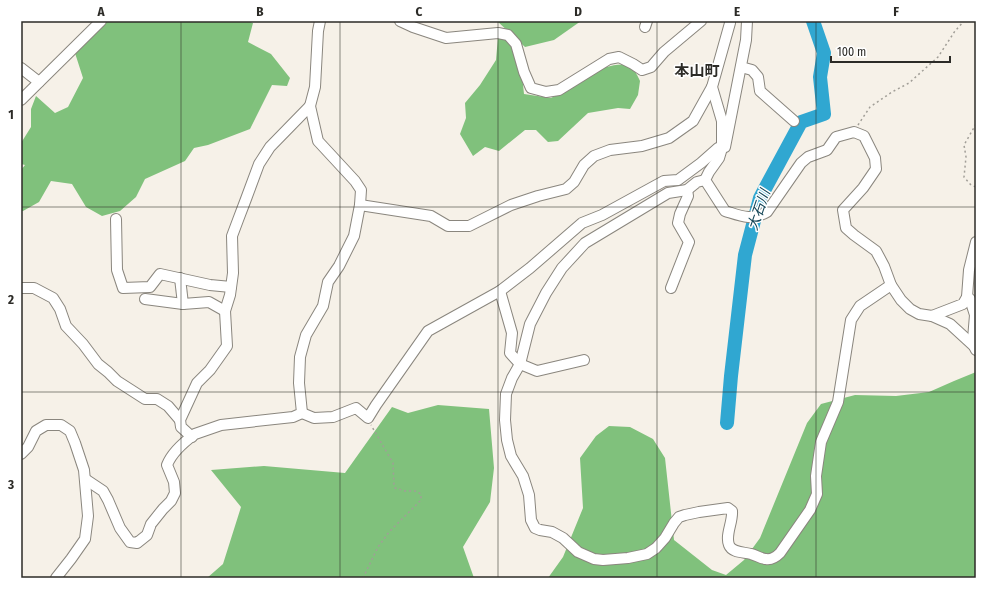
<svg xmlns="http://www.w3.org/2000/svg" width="997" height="599" font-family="'Fira Sans Condensed','Noto Sans JP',sans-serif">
  <rect width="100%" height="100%" fill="#f6f1e8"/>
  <g fill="#80c17c">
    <path d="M107 21H247L253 23 248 42 271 54 290 78 287 86 272 85 250 129 208 145 194 148 185 161 145 179 136 197 120 211 102 216 86 207 72 184 51 181 39 202 23 211H21V170L25 165 21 164V143L31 127V109L36 96 55 113 68 107 83 78 75 53Z"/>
    <path d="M497 21H581L554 40 525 47Z"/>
    <path d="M498 37 508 40 517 61 522 75 524 94 551 98 582 82 591 71C602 69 622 60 631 67 635 70 638 77 640 81L638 95 630 109 618 108 588 113 558 141 548 142 536 130H525L499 151 485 147 473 156 460 134 466 118 465 103 480 85 496 60Z"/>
    <path d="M976 372V578H548L563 557 583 508 580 458 596 436 609 426 630 427 653 439 665 458 674 540 712 570 726 575 744 560 760 538 807 423 821 404 855 395 896 396 929 392 954 381Z"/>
    <path d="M438 405 489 409 494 468 490 502 463 547 474 578H207L223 564 241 507 211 470 264 466 345 473 392 407 408 413Z"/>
  </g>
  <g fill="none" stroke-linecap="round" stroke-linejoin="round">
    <path stroke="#30a7d1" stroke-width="14" d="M727 423 731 376 745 255 760 198 801 122 824 114 820 77 824 53 813 21"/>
    <defs>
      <g id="minor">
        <path d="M400 21 413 27 446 38 498 33 508 35 516 44 524 72 531 88 546 92 559 90 609 59 619 57 633 64 642 70 651 67 664 52 701 21"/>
        <path d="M730 21V23L712 87 722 121V148L719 158 709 172 705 180 725 211C741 216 751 221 767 212L801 163 808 157 827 150 836 137 854 132 864 136 875 158 876 169 863 188 843 210 846 228 854 235 876 251 884 266 891 285 901 300 910 309 919 314 932 316 963 304 967 297 969 270 976 242"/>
        <path d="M645 27 647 21"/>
        <path d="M741 67 752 70 758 77 760 91 794 121"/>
        <path d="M21 68 39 82"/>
        <path d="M21 100 101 21"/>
        <path d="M705 180 697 182 687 190 668 193 585 243 562 268 546 293 530 324 520 364 512 378 506 394 505 420 507 440 511 456 523 476 529 495 531 520 535 528 540 530 552 532 563 538 578 552 594 559 603 560 628 558 647 554 656 548 665 538 674 523 679 517 685 515 699 512 728 508 732 511C733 522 725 535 729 545 732 553 744 552 751 554 756 555 761 559 766 559 772 560 776 557 780 553L810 510 817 494 816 476 821 442 838 402 851 320 860 306 891 285"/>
        <path d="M360 205 431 216 448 226H469L511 205 538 196 566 189 574 182 584 165 594 156 610 150 642 146 669 138 693 121 712 87"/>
        <path d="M116 219 117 270 123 288 150 287 160 274 210 285 231 287"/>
        <path d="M180 278 183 304"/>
        <path d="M21 288H34L53 298 60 309 66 326 83 344 98 364 108 372 117 381 145 399H157L168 406 180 420"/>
        <path d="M671 288 689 242 678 223 680 214 688 196 687 190"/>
        <path d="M500 291 512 333 510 353 520 364 537 371 584 360"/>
        <path d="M967 297 970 299 975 315 973 339 974 346"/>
        <path d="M145 299 183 304 209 302 225 311"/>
        <path d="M932 316 950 324 974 346 976 350"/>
        <path d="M302 413 314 418 333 417 356 408 368 418 376 405 428 331 500 291 530 268 582 223 602 215 664 181 678 180 701 163 718 148 725 147 746 40 747 21"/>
        <path d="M192 437 181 427 180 420 197 383 210 370 227 346 225 311 230 295 233 273 232 236 238 220 246 199 259 164 270 147 310 106"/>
        <path d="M21 454 28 447 36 431 46 425H61L70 431 75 443 84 470 88 516 85 539 71 559 56 578"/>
        <path d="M85 479 103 491 108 500 120 528 130 542 137 543 147 535 151 524 163 509 171 501 175 493 174 482 167 465C172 452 184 442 195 434L221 425 293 417 302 413 299 383 300 357 306 335 323 306 328 282 339 266 354 236 360 205 361 190 355 181 318 141 310 106 315 87 318 31 320 21"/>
      </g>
    </defs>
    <use href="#minor" stroke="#8a867e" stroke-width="12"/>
    <g stroke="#a19e97" stroke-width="1.5" stroke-dasharray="2 3" stroke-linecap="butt">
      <path d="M976 124 964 145 966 157 964 177 971 185 976 187"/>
      <path d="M858 125 870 107 892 92 909 83 938 57 955 31 964 21"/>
      <path d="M363 578 378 547 389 532 421 500V494L415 491H405L395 488 394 485 393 463 371 425"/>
    </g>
    <use href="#minor" stroke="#fff" stroke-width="10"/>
  </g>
  <path fill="none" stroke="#2c2b27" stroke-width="1" stroke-opacity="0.55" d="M181 21V578M340 21V578M498 21V578M657 21V578M816 21V578M21 207H976M21 392H976"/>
  <g text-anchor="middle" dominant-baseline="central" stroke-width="3" stroke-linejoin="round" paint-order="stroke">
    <g font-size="14" font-style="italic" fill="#154657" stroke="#fff">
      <text transform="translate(759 210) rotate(-71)">大石川</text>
    </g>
    <g font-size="15" font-weight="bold" fill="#2c2b27" stroke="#fff">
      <text x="697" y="71">本山町</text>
    </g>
  </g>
  <rect width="997" height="599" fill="none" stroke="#ffffff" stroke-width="44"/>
  <path d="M831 56v6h119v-6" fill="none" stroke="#2c2b27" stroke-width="2"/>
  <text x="837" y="56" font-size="12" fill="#2c2b27" stroke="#ffffff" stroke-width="3" paint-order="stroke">100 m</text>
  <rect x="22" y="22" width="953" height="555" fill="none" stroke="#2c2b27" stroke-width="1.5"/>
  <g font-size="13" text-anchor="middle" font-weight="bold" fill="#2c2b27">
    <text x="101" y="16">A</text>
    <text x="260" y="16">B</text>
    <text x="419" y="16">C</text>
    <text x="578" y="16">D</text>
    <text x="737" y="16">E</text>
    <text x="896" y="16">F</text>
    <text x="11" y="119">1</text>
    <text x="11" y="304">2</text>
    <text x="11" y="489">3</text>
  </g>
</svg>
